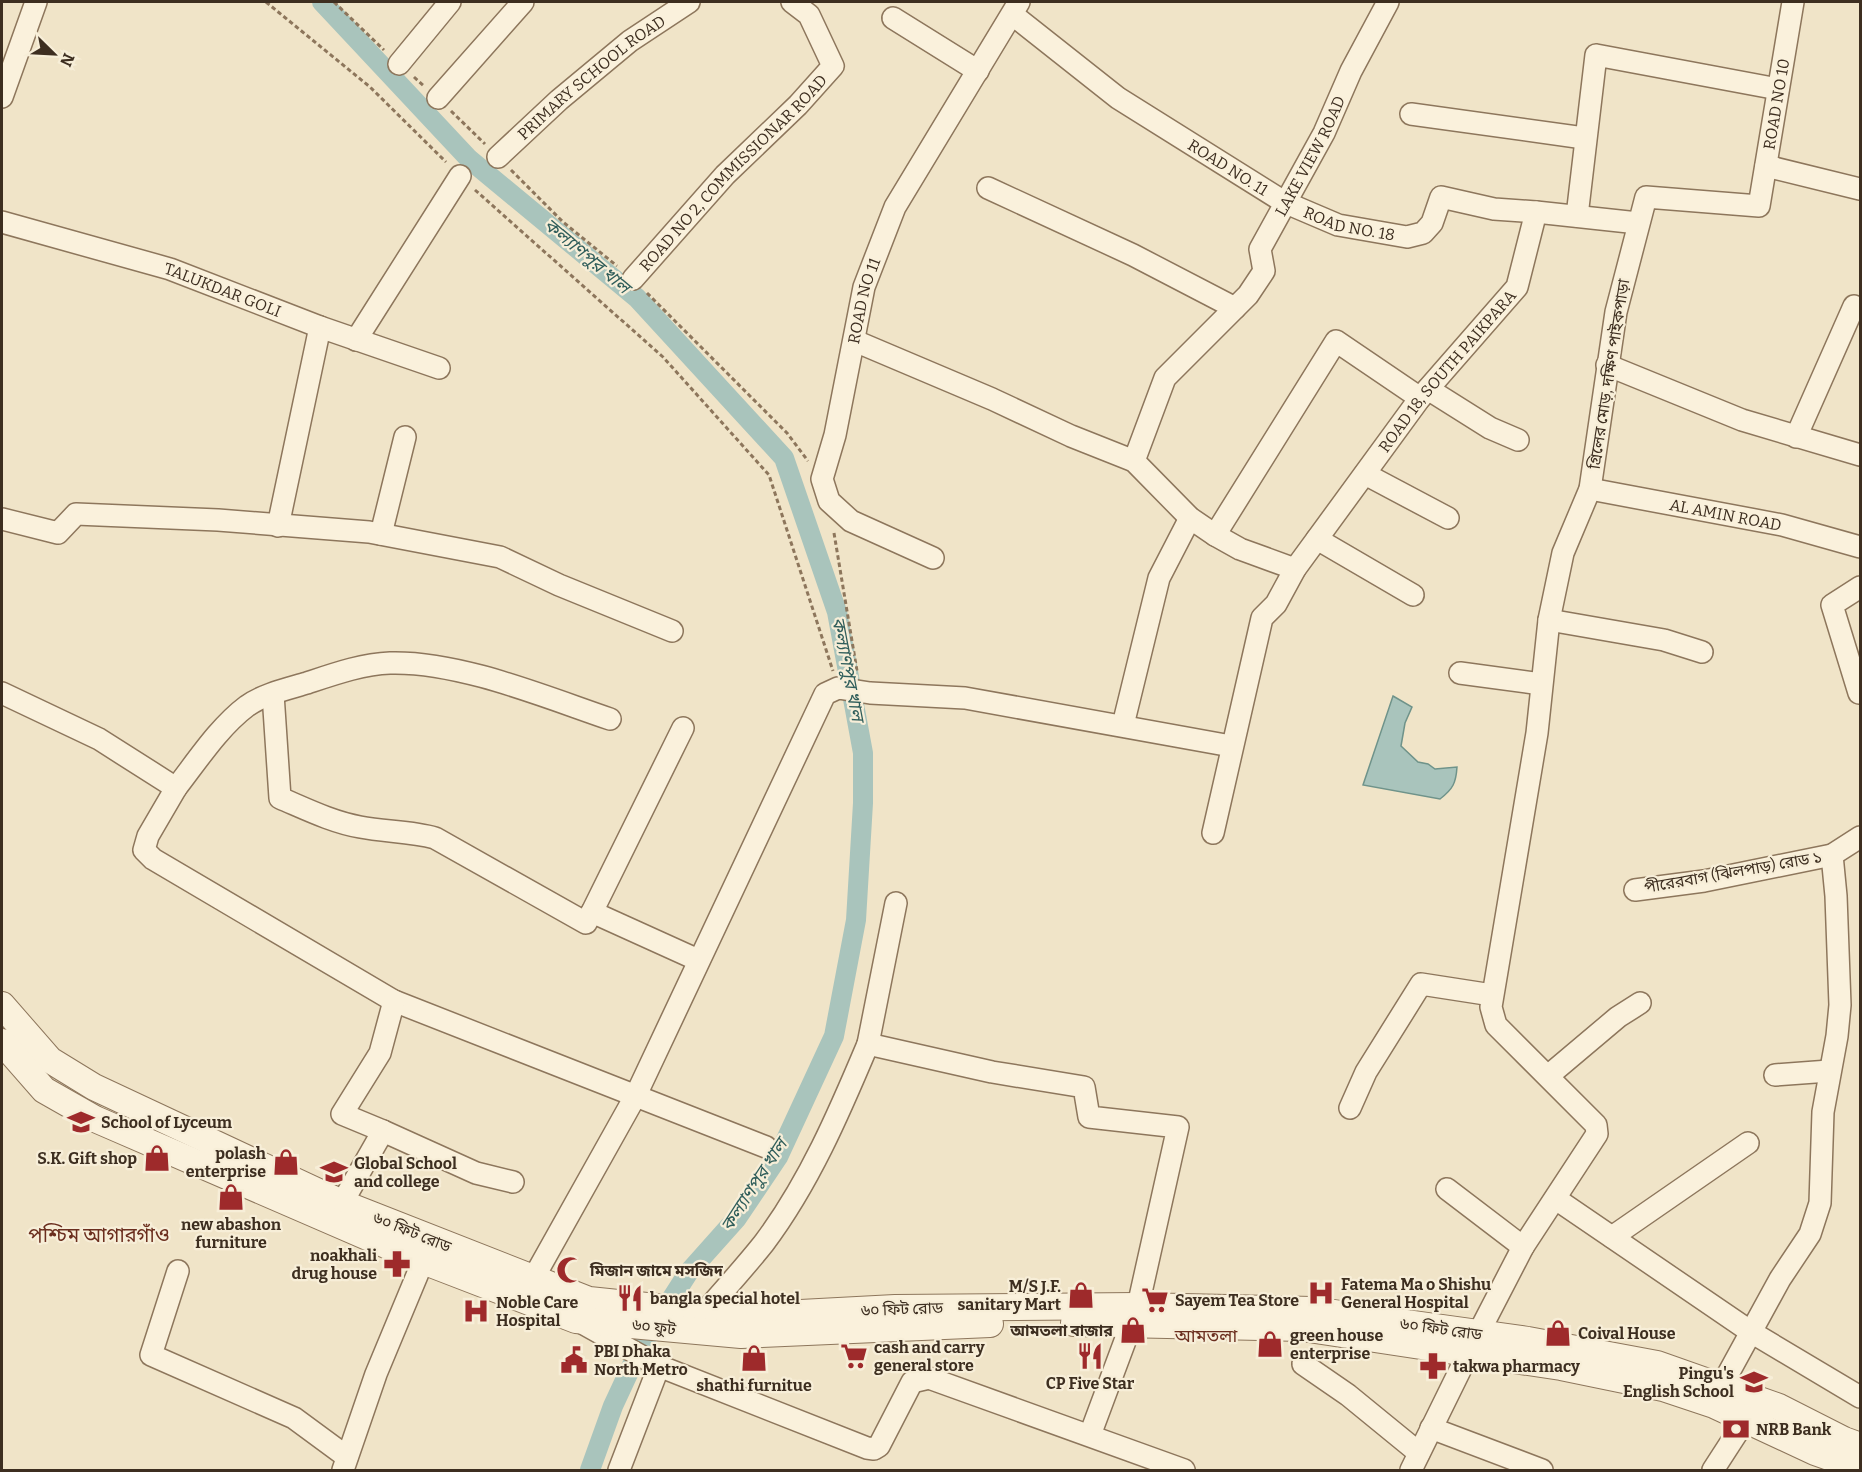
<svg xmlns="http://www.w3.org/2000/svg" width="1862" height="1472" font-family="Bitter,'Noto Sans Bengali',serif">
  <rect width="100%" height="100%" fill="#f0e4c8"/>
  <path fill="#a9c4bc" stroke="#6f938a" stroke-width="1.5" d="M1393 696 1412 707 1405 723 1401 746 1418 762 1428 764 1435 769 1457 767C1456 783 1453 789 1440 799L1363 785Z"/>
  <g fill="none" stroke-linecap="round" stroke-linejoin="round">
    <path stroke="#a9c4bc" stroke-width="20" d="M322 2 469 159 637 298 784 458 837 612 863 753V803L856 920 834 1036 778 1157 737 1218 688 1273 640 1348 613 1406 590 1470"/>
    <defs>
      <g id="minor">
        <path id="s1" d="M1013 15 1118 98 1284 202 1338 225 1407 237 1423 233 1432 223 1441 197 1494 209 1536 212"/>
        <path d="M893 18 978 71"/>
        <path d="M399 64 450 2"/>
        <path d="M2 97 36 2"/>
        <path d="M438 98 523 2"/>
        <path d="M1411 114 1584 138"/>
        <path id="s2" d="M498 157 559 100 630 41 689 2"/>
        <path d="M1766 166 1860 189"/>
        <path d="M988 188 1133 255 1235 308"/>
        <path d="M1577 216 1596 55 1778 89"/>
        <path id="s3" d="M2 222 170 269 320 327 439 368"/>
        <path id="s4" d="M633 279 725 175 798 105 833 66 809 15 792 2"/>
        <path d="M356 340 460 176"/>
        <path d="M855 341 992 399 1071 436 1134 461 1190 518 1215 535 1240 549 1295 569"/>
        <path d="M1607 365 1742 420 1860 455"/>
        <path d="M1428 389 1490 428 1518 440"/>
        <path d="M1796 437 1854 306"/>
        <path id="s5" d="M1134 461 1165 378 1248 295 1264 271 1260 249 1324 133 1351 71 1388 2"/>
        <path d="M1365 474 1448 518"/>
        <path id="s6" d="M1590 489 1782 525 1860 547"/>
        <path d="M2 519 58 533 76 514 218 520 369 532 500 557 559 585 672 631"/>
        <path d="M278 526 320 327"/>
        <path d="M381 534 405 437"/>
        <path d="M1215 535 1336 341 1420 398"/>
        <path d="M1317 539 1413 595"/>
        <path id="s7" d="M933 558 851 521 829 501 822 479 835 435 864 287 895 207 1019 2"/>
        <path d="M1549 620 1664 640 1702 652"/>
        <path d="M1460 673 1541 684"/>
        <path d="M2 693 99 739 176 788 148 836 144 850 153 859 394 1001 766 1147"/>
        <path d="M1859 693 1832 605 1860 587"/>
        <path d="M273 694 280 798C306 809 332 822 360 827 385 832 411 831 435 838L586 923 592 912"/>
        <path d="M1123 725 1159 578 1190 518"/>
        <path d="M683 728 592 912 698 960"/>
        <path d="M176 788C197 761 219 727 247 706 264 694 287 689 307 683 334 674 362 664 390 663 459 661 545 697 610 719"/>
        <path id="s8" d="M1213 833 1262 618 1276 604 1295 569 1420 398 1517 287 1536 212 1638 223"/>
        <path d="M1635 890 1704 881 1832 855 1860 837"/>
        <path d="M868 1044 896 903"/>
        <path d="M1775 1075 1829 1071"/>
        <path d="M1548 1076 1618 1017 1640 1003"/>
        <path d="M1350 1108 1366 1072 1421 984 1492 995"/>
        <path d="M383 1131 476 1173 513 1182"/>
        <path d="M1447 1189 1523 1247"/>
        <path d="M1556 1199 1751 1332 1860 1397"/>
        <path d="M342 1203 383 1131 342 1114 380 1053 394 1001"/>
        <path d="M1612 1237 1748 1143"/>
        <path d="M178 1271 151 1355 294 1418 347 1457"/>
        <path d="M533 1279 636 1095 825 694 838 688 870 693 965 698 1231 746"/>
        <path d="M704 1313C724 1290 745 1267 764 1243 809 1183 839 1113 868 1044L992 1072 1084 1087 1089 1117 1178 1127 1138 1306"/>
        <path d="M577 1320 659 1366 867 1448 874 1449 879 1446 912 1382 929 1378 1184 1470"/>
        <path id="s9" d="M1478 1334 1523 1247 1597 1134 1596 1125 1496 1025 1491 1007 1537 733 1549 620 1563 553 1590 489 1616 312 1646 197 1759 206 1793 2"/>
        <path d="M1303 1364 1348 1395 1419 1453"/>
        <path d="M1722 1385 1780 1279 1810 1234 1820 1203 1823 1112 1837 1036 1840 1005 1836 896 1832 855"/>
        <path d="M1431 1428 1542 1470"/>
        <path d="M1090 1435 1131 1325"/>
        <path d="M343 1470 376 1374 423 1261"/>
        <path d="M619 1470 659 1366"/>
        <path d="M1411 1470 1469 1352"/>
        <path d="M1713 1470 1746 1419"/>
      </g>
      <g id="tertiary">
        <path d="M2 1005 50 1060 94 1087 342 1203 589 1300 743 1316 895 1308 1138 1306 1312 1310 1528 1340 1657 1364 1779 1407 1844 1440 1860 1446"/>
        <path d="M2 1042 44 1090 95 1119 423 1261 576 1320 741 1335 990 1324"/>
        <path d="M1074 1323 1302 1328 1561 1367 1663 1388 1714 1405 1815 1452 1860 1468"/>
      </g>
    </defs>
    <use href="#minor" stroke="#8d765c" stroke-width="24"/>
    <use href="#tertiary" stroke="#8d765c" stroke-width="28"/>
    <g stroke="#8d765c" stroke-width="3" stroke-dasharray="4.5 3" stroke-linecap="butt">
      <path d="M266 2 370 87 446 162"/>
      <path d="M334 2 384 50"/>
      <path d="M414 77 424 86"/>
      <path d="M451 111 485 144"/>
      <path d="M511 170 563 222 617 266"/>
      <path d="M475 190 663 357 769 475 833 671"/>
      <path d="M647 293 787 433 808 461"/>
      <path d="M834 533 857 671"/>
    </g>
    <use href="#minor" stroke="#faf1dc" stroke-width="21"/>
    <use href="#tertiary" stroke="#faf1dc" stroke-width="26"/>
  </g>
  <defs>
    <symbol id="school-bare" viewBox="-9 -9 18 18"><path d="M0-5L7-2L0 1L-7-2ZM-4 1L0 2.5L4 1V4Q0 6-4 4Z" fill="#9e2a2b" stroke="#f7eed8" stroke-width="2.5" paint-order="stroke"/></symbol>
    <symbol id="shop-bare" viewBox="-9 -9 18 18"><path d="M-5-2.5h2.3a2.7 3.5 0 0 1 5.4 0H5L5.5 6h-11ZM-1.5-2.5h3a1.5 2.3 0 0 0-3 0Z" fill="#9e2a2b" stroke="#f7eed8" stroke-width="2.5" paint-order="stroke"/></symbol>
    <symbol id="pharmacy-bare" viewBox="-9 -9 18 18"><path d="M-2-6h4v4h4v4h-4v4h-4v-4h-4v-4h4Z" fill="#9e2a2b" stroke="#f7eed8" stroke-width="2.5" paint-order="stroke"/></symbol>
    <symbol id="mosque-bare" viewBox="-9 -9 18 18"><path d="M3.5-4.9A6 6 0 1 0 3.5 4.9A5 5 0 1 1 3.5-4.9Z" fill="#9e2a2b" stroke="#f7eed8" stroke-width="2.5" paint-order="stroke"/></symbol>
    <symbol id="hospital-bare" viewBox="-9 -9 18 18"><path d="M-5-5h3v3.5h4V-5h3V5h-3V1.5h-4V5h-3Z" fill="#9e2a2b" stroke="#f7eed8" stroke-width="2.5" paint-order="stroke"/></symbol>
    <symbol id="restaurant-bare" viewBox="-9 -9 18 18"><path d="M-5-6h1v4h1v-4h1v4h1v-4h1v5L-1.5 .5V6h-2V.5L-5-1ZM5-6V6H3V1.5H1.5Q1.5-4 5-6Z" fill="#9e2a2b" stroke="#f7eed8" stroke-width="2.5" paint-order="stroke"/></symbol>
    <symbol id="supermarket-bare" viewBox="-9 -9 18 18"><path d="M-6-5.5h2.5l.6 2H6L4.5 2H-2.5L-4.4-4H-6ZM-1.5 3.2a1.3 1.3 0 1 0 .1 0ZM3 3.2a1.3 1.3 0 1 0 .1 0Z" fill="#9e2a2b" stroke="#f7eed8" stroke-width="2.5" paint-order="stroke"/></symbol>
    <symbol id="civic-bare" viewBox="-9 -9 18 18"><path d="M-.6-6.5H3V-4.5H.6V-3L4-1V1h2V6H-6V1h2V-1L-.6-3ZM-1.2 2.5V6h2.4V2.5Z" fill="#9e2a2b" stroke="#f7eed8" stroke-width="2.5" paint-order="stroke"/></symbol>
    <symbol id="bank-bare" viewBox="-9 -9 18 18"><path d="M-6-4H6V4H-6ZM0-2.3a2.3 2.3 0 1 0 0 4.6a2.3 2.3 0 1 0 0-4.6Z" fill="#9e2a2b" stroke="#f7eed8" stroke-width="2.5" paint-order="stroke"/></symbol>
  </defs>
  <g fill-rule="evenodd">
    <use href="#school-bare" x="62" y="1103" width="38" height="38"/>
    <use href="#shop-bare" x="138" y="1139" width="38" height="38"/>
    <use href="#shop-bare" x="267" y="1143" width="38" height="38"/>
    <use href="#school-bare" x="315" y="1153" width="38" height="38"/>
    <use href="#shop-bare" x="212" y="1178" width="38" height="38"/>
    <use href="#pharmacy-bare" x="378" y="1245" width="38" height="38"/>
    <use href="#mosque-bare" x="551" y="1251" width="38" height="38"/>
    <use href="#hospital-bare" x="1302" y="1274" width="38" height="38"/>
    <use href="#shop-bare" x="1062" y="1276" width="38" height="38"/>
    <use href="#restaurant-bare" x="611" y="1279" width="38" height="38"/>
    <use href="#supermarket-bare" x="1136" y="1281" width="38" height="38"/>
    <use href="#hospital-bare" x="457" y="1292" width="38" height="38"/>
    <use href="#shop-bare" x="1114" y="1311" width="38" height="38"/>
    <use href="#shop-bare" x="1539" y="1314" width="38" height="38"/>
    <use href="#shop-bare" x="1251" y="1325" width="38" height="38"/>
    <use href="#supermarket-bare" x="835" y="1337" width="38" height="38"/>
    <use href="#restaurant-bare" x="1071" y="1337" width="38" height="38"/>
    <use href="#shop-bare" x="735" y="1339" width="38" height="38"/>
    <use href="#civic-bare" x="555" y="1341" width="38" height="38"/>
    <use href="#pharmacy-bare" x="1414" y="1347" width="38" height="38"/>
    <use href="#school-bare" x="1735" y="1363" width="38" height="38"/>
    <use href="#bank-bare" x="1717" y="1410" width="38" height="38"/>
  </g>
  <g text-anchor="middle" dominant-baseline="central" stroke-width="4.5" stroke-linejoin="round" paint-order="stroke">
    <g font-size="16" fill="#3d2e20" stroke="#f7eed8">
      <text stroke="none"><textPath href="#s2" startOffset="123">PRIMARY SCHOOL ROAD</textPath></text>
      <text stroke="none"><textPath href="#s9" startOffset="1446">ROAD NO 10</textPath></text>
      <text stroke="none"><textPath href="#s5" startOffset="363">LAKE VIEW ROAD</textPath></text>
      <text stroke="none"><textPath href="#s1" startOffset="264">ROAD NO. 11</textPath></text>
      <text stroke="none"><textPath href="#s4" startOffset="146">ROAD NO 2, COMMISSIONAR ROAD</textPath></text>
      <text stroke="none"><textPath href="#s1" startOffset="399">ROAD NO. 18</textPath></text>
      <text stroke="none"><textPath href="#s3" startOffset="231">TALUKDAR GOLI</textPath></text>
      <text stroke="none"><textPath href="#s7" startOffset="326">ROAD NO 11</textPath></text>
      <text stroke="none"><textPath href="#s8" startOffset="530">ROAD 18, SOUTH PAIKPARA</textPath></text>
      <text transform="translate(1609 374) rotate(-81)">গ্রিলের মোড়, দক্ষিণ পাইকপাড়া</text>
      <text stroke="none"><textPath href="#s6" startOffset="138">AL AMIN ROAD</textPath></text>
      <text transform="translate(1733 872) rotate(-10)">পীরেরবাগ (ঝিলপাড়) রোড ১</text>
      <text transform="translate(412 1232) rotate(22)">৬০ ফিট রোড</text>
      <text transform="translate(902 1309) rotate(-2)">৬০ ফিট রোড</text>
      <text transform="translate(654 1327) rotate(7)">৬০ ফুট</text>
      <text transform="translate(1441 1329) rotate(8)">৬০ ফিট রোড</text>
    </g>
    <g font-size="16" font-weight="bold" fill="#3d2e20" stroke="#f7eed8" text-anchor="start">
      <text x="101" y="1122">School of Lyceum</text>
      <text x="266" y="1153" text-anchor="end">polash<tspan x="266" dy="18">enterprise</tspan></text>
      <text x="137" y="1158" text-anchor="end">S.K. Gift shop</text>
      <text x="354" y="1163">Global School<tspan x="354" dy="18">and college</tspan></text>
      <text x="231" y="1224" text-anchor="middle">new abashon<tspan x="231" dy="18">furniture</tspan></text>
      <text x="377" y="1255" text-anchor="end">noakhali<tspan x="377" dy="18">drug house</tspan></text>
      <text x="590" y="1270">মিজান জামে মসজিদ</text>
      <text x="1341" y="1284">Fatema Ma o Shishu<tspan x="1341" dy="18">General Hospital</tspan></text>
      <text x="1061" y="1286" text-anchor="end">M/S J.F.<tspan x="1061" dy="18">sanitary Mart</tspan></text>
      <text x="650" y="1298">bangla special hotel</text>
      <text x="1175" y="1300">Sayem Tea Store</text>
      <text x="496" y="1302">Noble Care<tspan x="496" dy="18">Hospital</tspan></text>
      <text x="1113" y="1330" text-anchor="end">আমতলা বাজার</text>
      <text x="1578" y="1333">Coival House</text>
      <text x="1290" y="1335">green house<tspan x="1290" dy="18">enterprise</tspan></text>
      <text x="874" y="1347">cash and carry<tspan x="874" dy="18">general store</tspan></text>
      <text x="594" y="1351">PBI Dhaka<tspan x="594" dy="18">North Metro</tspan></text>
      <text x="1453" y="1366">takwa pharmacy</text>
      <text x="1734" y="1373" text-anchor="end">Pingu's<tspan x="1734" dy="18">English School</tspan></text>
      <text x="1090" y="1383" text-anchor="middle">CP Five Star</text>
      <text x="754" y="1385" text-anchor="middle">shathi furnitue</text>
      <text x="1756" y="1429">NRB Bank</text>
    </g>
    <g font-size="18" font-style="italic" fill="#2f5d5a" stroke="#f7eed8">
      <text transform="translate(587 256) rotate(40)">কল্যাণপুর খাল</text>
      <text transform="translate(848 669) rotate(79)">কল্যাণপুর খাল</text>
      <text transform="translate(754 1185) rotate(-57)">কল্যাণপুর খাল</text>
    </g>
    <g font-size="18" fill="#6b2e1e" stroke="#f7eed8">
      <text x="1206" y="1336">আমতলা</text>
    </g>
    <g font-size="20" fill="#6b2e1e" stroke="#f7eed8">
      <text x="99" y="1235">পশ্চিম আগারগাঁও</text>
    </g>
  </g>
  <rect width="1862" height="1472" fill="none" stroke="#3d2e20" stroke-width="6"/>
  <g transform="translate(54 54) rotate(114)" stroke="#f7eed8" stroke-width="4.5" paint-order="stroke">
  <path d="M0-4.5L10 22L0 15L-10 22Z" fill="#3d2e20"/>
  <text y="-9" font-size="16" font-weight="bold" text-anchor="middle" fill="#3d2e20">N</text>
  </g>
</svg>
